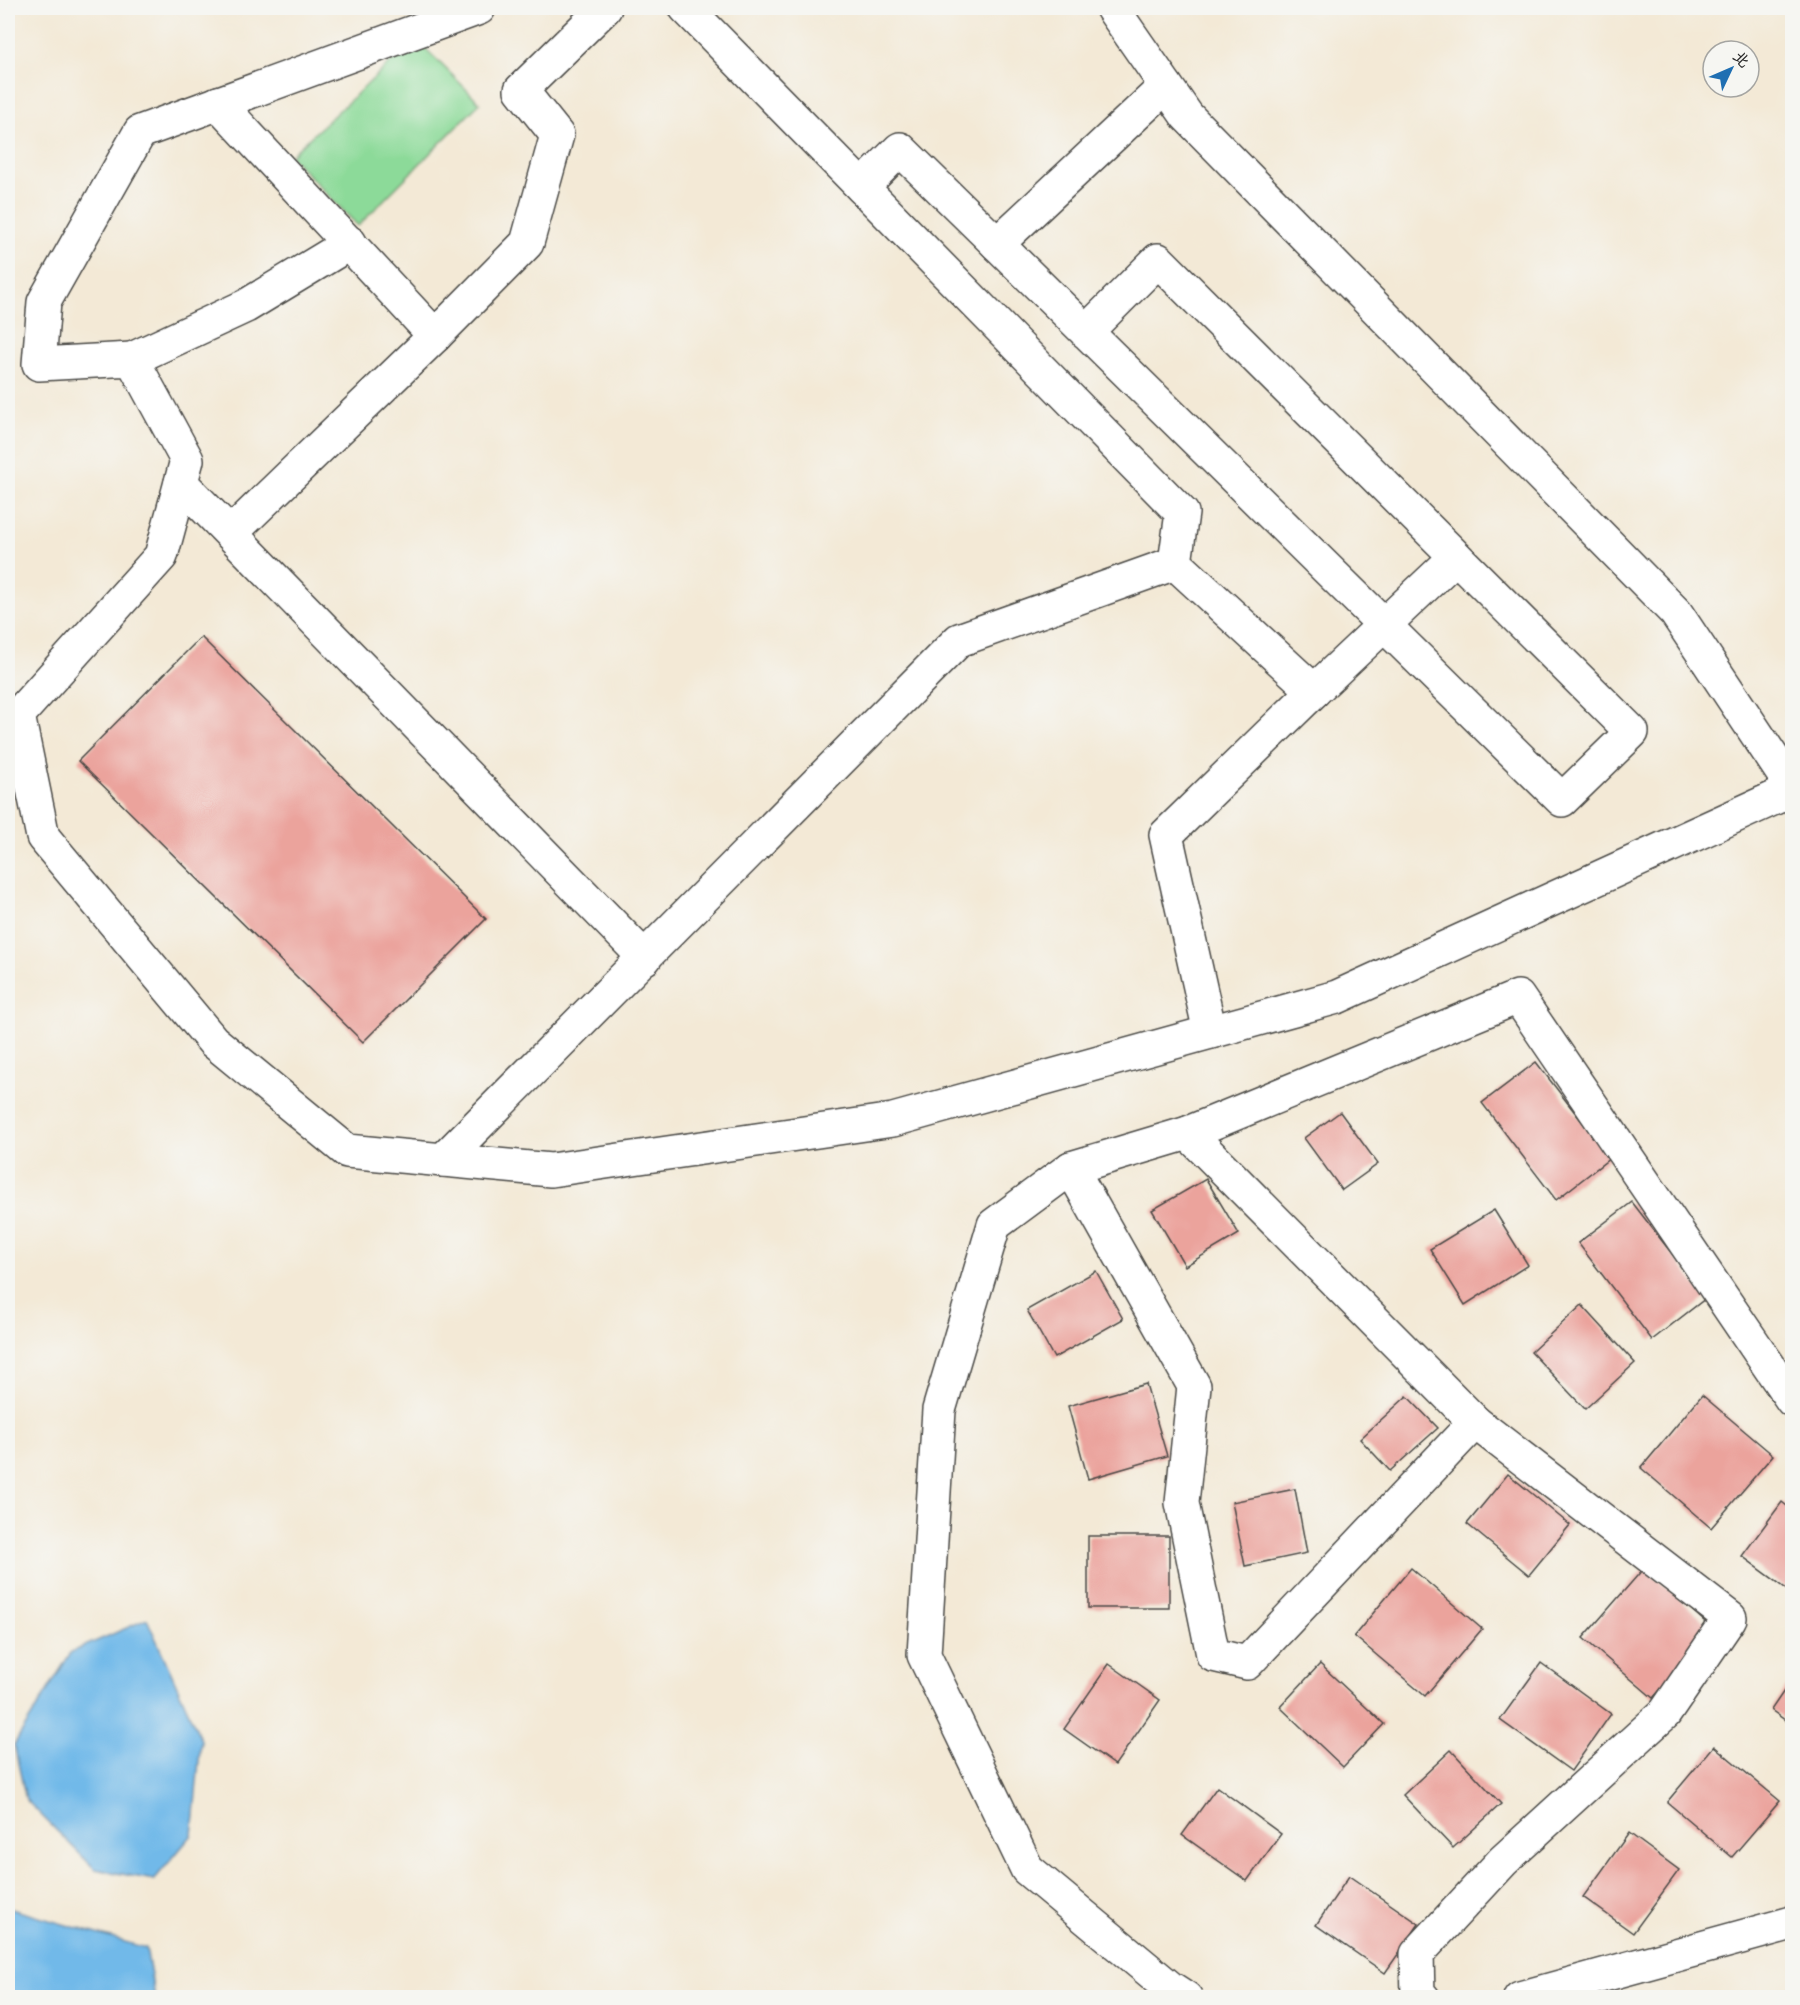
<svg xmlns="http://www.w3.org/2000/svg" width="1800" height="2005" font-family="'Architects Daughter','LXGW WenKai TC',sans-serif">
  <rect width="100%" height="100%" fill="#f6f6f2"/>
  <filter id="ink" filterUnits="userSpaceOnUse"><feTurbulence type="fractalNoise" baseFrequency=".0167" numOctaves="2"/><feDisplacementMap in="SourceGraphic" scale="12" xChannelSelector="R" yChannelSelector="G"/><feConvolveMatrix kernelMatrix="1 2 1 2 8 2 1 2 1" color-interpolation-filters="sRGB"/></filter>
  <filter id="wash" filterUnits="userSpaceOnUse"><feTurbulence type="fractalNoise" baseFrequency=".008" numOctaves="4" result="noise"/><feDisplacementMap in="SourceGraphic" scale="24" xChannelSelector="R" yChannelSelector="G"/><feGaussianBlur stdDeviation="1.35" result="paint"/><feColorMatrix in="noise" values="0 0 0 0 0 0 0 0 0 0 0 0 0 0 0 0 0 1.4 0 .05"/><feComposite in="paint" operator="in"/></filter>
  <g filter="url(#wash)">
    <rect width="100%" height="100%" fill="#f3e9d6"/>
    <path fill="#8cda99" stroke="#5c8262" stroke-width="1.5" d="M416 39 480 103 358 226 290 156Z"/>
    <g fill="#71b9e9" stroke="#4e728a" stroke-width="1.5">
      <path d="M147 1619 201 1740 192 1835 154 1880 95 1869 26 1800 14 1745 71 1652Z"/>
      <path d="M8 1908 146 1948 155 1997H8Z"/>
    </g>
    <g id="blocks">
      <g fill="#eba39c">
        <path d="M201 637 486 919 363 1042 78 761Z"/>
        <path d="M1536 1062 1610 1158 1556 1200 1482 1103Z"/>
        <path d="M1340 1112 1378 1164 1342 1190 1304 1138Z"/>
        <path d="M1206 1179 1239 1234 1185 1266 1152 1210Z"/>
        <path d="M1632 1202 1706 1298 1652 1340 1578 1243Z"/>
        <path d="M1494 1210 1528 1265 1465 1305 1430 1249Z"/>
        <path d="M1096 1271 1123 1319 1054 1358 1027 1310Z"/>
        <path d="M1582 1305 1635 1363 1585 1409 1531 1352Z"/>
        <path d="M1146 1384 1167 1456 1088 1479 1068 1406Z"/>
        <path d="M1702 1395 1773 1455 1711 1528 1641 1468Z"/>
        <path d="M1407 1396 1438 1428 1390 1471 1360 1439Z"/>
        <path d="M1508 1474 1570 1525 1529 1575 1467 1524Z"/>
        <path d="M1295 1489 1307 1553 1245 1566 1232 1502Z"/>
        <path d="M1782 1502 1792 1510V1593L1742 1556Z"/>
        <rect x="1088" y="1536" width="81" height="72"/>
        <path d="M1411 1568 1482 1629 1425 1696 1354 1636Z"/>
        <path d="M1644 1568 1713 1629 1653 1698 1583 1638Z"/>
        <path d="M1541 1663 1611 1714 1571 1771 1500 1720Z"/>
        <path d="M1109 1664 1160 1700 1115 1765 1064 1729Z"/>
        <path d="M1320 1664 1384 1724 1343 1767 1280 1707Z"/>
        <path d="M1792 1679V1725L1771 1710Z"/>
        <path d="M1714 1746 1780 1801 1732 1857 1667 1802Z"/>
        <path d="M1451 1750 1501 1804 1453 1848 1403 1795Z"/>
        <path d="M1217 1787 1281 1834 1247 1881 1182 1835Z"/>
        <path d="M1629 1833 1679 1870 1633 1933 1583 1897Z"/>
        <path d="M1349 1876 1419 1924 1385 1973 1316 1925Z"/>
      </g>
    </g>
  </g>
  <g filter="url(#ink)">
    <use href="#blocks" fill-opacity="0" stroke="#494845" stroke-width="1.5"/>
    <g fill="none" stroke-linecap="round" stroke-linejoin="round">
      <defs>
        <g id="street">
          <path d="M479 8 140 132 44 302 39 364 132 359 187 460 161 556 18 715 43 837 213 1041 347 1151 551 1170 893 1120 1337 997 1792 790"/>
          <path d="M686 8 1182 513 1175 563 1314 691 1166 835 1210 1032"/>
          <path d="M1112 8 1187 116 1676 613 1792 787"/>
          <path d="M218 103 435 336"/>
          <path d="M862 187 900 149 997 244 1166 86"/>
          <path d="M997 244C1185 429 1373 615 1562 800L1632 732 1158 260 1086 332"/>
          <path d="M132 359 246 306 350 243"/>
          <path d="M181 483 645 958"/>
          <path d="M231 533 435 336 527 243 557 135 521 90 605 8"/>
          <path d="M1314 691 1456 557"/>
          <path d="M1188 1133 1475 1422"/>
          <path d="M443 1160 959 640 1175 563"/>
          <path d="M1071 1168 1194 1386 1182 1503 1213 1655 1247 1663 1475 1422 1730 1618 1665 1713 1503 1861 1417 1954 1418 1997 1423 1998"/>
          <path d="M1186 1998 1169 1987 1027 1869 924 1655 939 1410 994 1225 1071 1168 1188 1133 1518 997 1792 1400"/>
          <path d="M1520 1998 1792 1923"/>
        </g>
      </defs>
      <use href="#street" stroke="#494845" stroke-width="36"/>
      <use href="#street" stroke="#fff" stroke-width="33"/>
    </g>
  </g>
  <rect width="1800" height="2005" fill="none" stroke="#f6f6f2" stroke-width="30"/>
  <g transform="translate(1731 69) rotate(46)"><circle r="28" fill="#f6f6f2" stroke="#a5a5a2" stroke-width="1.5"/>
  <path d="M0-4.5L10 22L0 15L-10 22Z" fill="#1f6fb2"/>
  <text y="-9" font-size="16" font-weight="bold" text-anchor="middle" fill="#2b2b2b">北</text>
  </g>
</svg>
